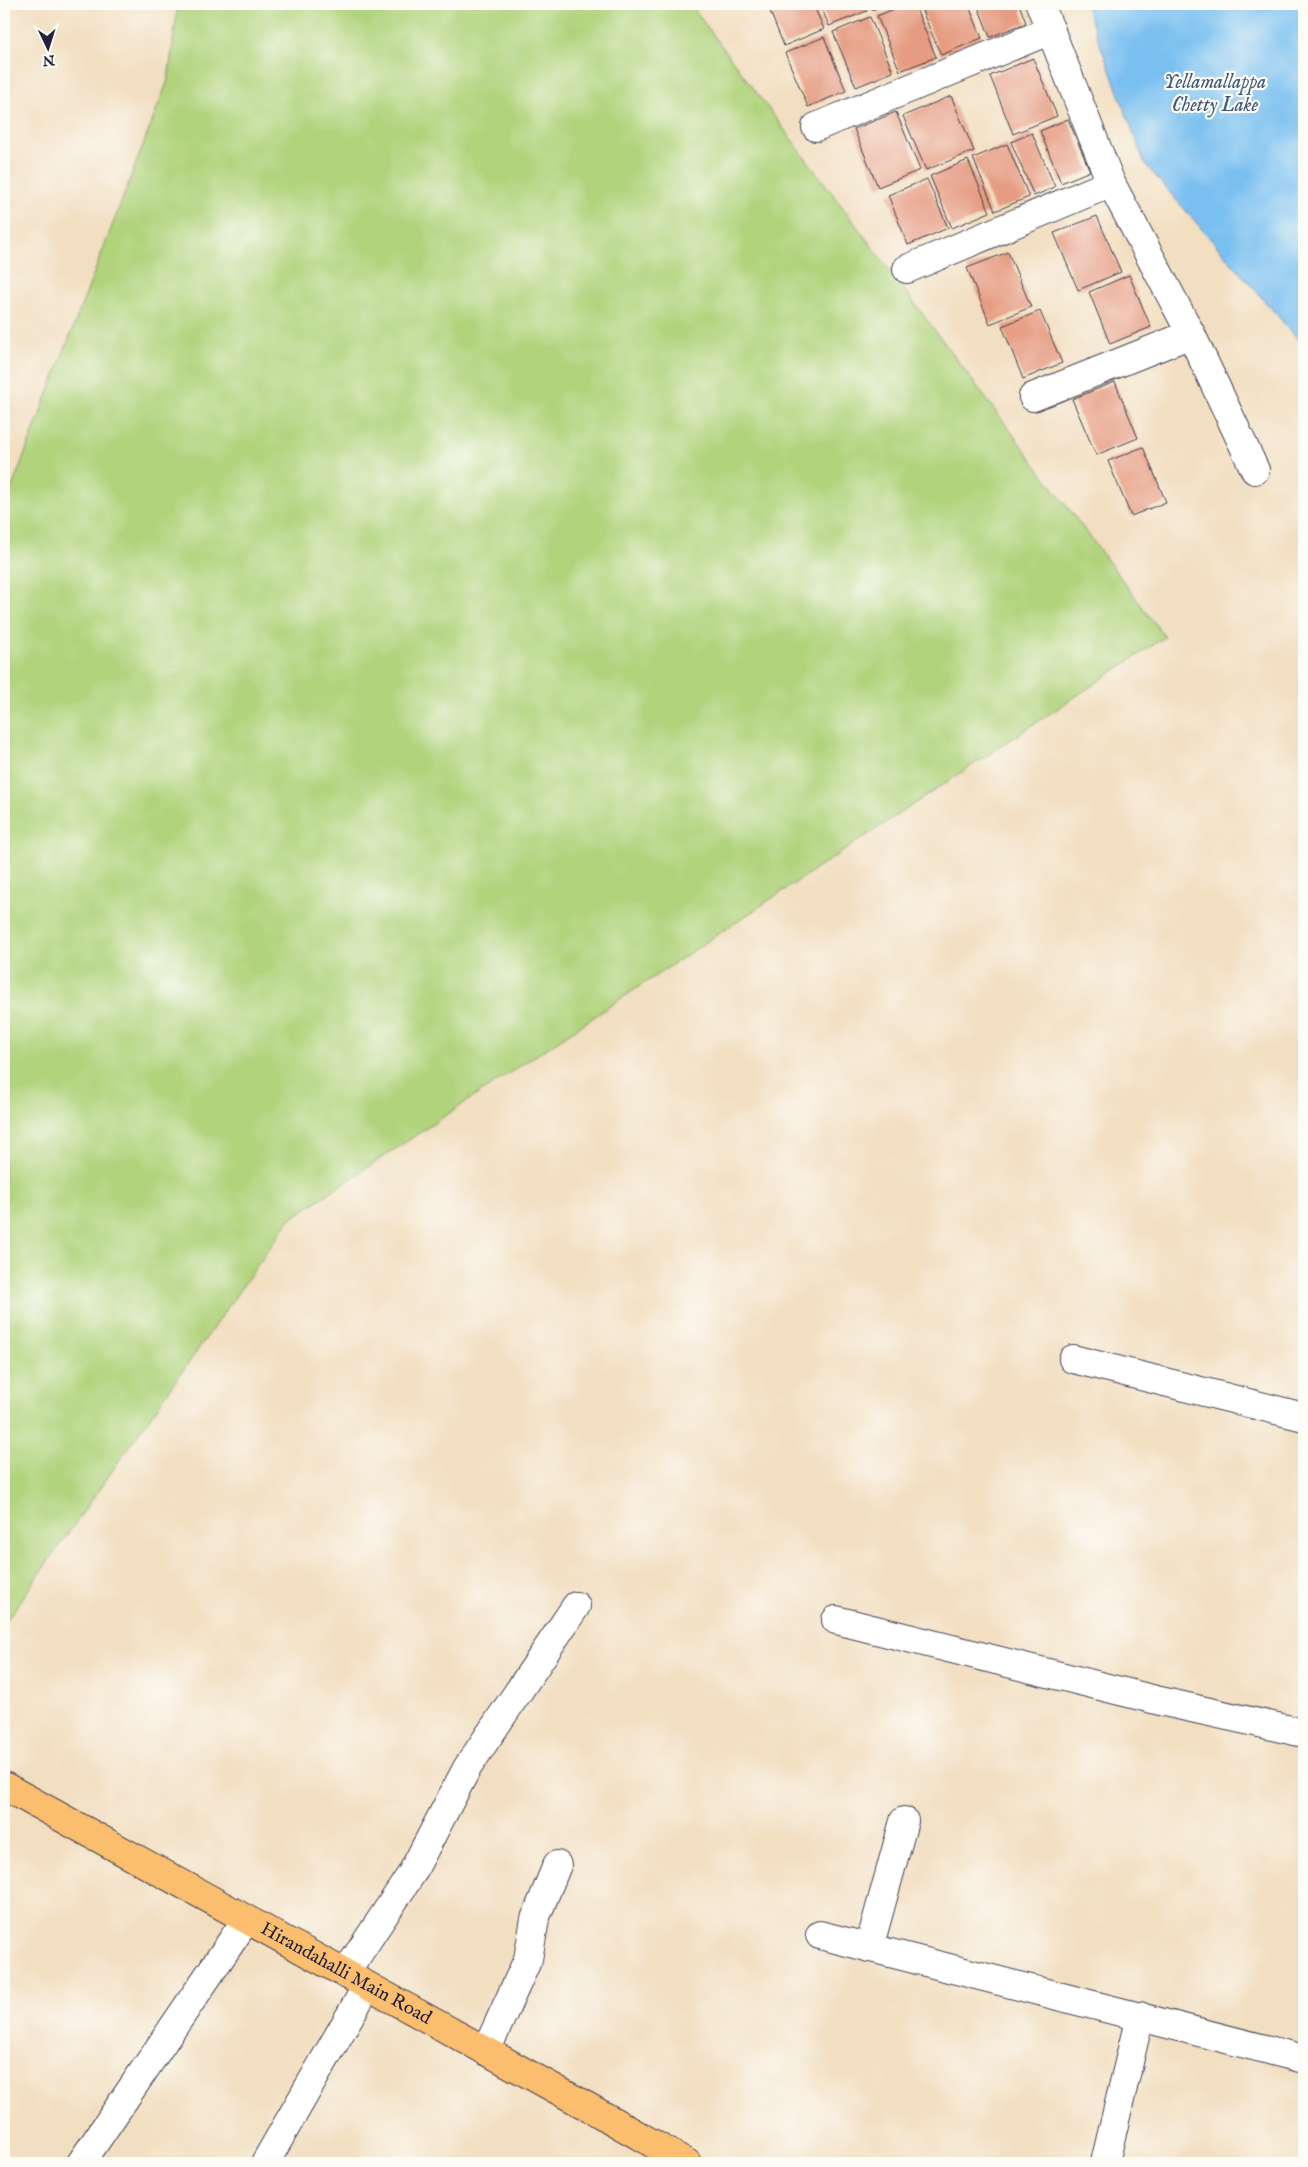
<svg xmlns="http://www.w3.org/2000/svg" width="1308" height="2167" font-family="'IM FELL English',serif">
  <rect width="100%" height="100%" fill="#fdfcf7"/>
  <filter id="ink" filterUnits="userSpaceOnUse"><feTurbulence type="fractalNoise" baseFrequency=".02" numOctaves="2"/><feDisplacementMap in="SourceGraphic" scale="10" xChannelSelector="R" yChannelSelector="G"/><feConvolveMatrix kernelMatrix="1 2 1 2 8 2 1 2 1" color-interpolation-filters="sRGB"/></filter>
  <filter id="wash" filterUnits="userSpaceOnUse"><feTurbulence type="fractalNoise" baseFrequency=".0096" numOctaves="4" result="noise"/><feDisplacementMap in="SourceGraphic" scale="20" xChannelSelector="R" yChannelSelector="G"/><feGaussianBlur stdDeviation="1.12" result="paint"/><feColorMatrix in="noise" values="0 0 0 0 0 0 0 0 0 0 0 0 0 0 0 0 0 1.4 0 .05"/><feComposite in="paint" operator="in"/></filter>
  <g filter="url(#wash)">
    <rect width="100%" height="100%" fill="#f2dec0"/>
    <path fill="#b0d37b" stroke="#697a5b" d="M178 4H690L1165 637 290 1219 4 1624V508L168 80Z"/>
    <path fill="#79bff0" stroke="#4e7096" d="M1085 4H1304V346L1145 164Z"/>
    <g id="blocks">
      <g fill="#e69c82">
        <path d="M767 4H813L824 29 784 46Z"/>
        <path d="M820 4H864L867 11 829 26Z"/>
        <path d="M869 4H888L872 10Z"/>
        <path d="M906 4H914L936 57 900 71 877 16Z"/>
        <path d="M919 4H968L982 38 941 55Z"/>
        <path d="M977 4H1019L1026 23 990 37Z"/>
        <path d="M870 17 893 72 856 87 833 32Z"/>
        <path d="M824 37 846 91 808 107 785 53Z"/>
        <path d="M1033 58 1057 116 1013 134 990 76Z"/>
        <path d="M951 96 974 151 926 170 903 116Z"/>
        <path d="M896 112 920 170 878 187 854 129Z"/>
        <path d="M1068 119 1090 171 1061 183 1040 131Z"/>
        <path d="M1032 133 1055 187 1034 196 1011 142Z"/>
        <path d="M1007 144 1029 197 995 211 973 158Z"/>
        <path d="M968 160 990 212 952 228 930 176Z"/>
        <path d="M927 179 948 228 908 245 888 195Z"/>
        <path d="M1097 216 1121 272 1078 290 1054 233Z"/>
        <path d="M1008 252 1031 307 990 324 967 268Z"/>
        <path d="M1129 275 1151 327 1110 344 1089 292Z"/>
        <path d="M1040 311 1062 363 1023 379 1002 326Z"/>
        <path d="M1115 382 1138 438 1096 455 1072 399Z"/>
        <path d="M1143 447 1166 502 1131 516 1108 461Z"/>
      </g>
    </g>
  </g>
  <g filter="url(#ink)">
    <use href="#blocks" fill-opacity="0" stroke="#413e4f" stroke-width="1"/>
    <g fill="none" stroke-linecap="round" stroke-linejoin="round">
      <defs>
        <g id="minor">
          <path d="M1040 4 1111 183 1191 334 1255 470"/>
          <path d="M816 127 1051 30"/>
          <path d="M907 269 1111 183"/>
          <path d="M1033 397 1191 334"/>
          <path d="M1073 1359 1304 1417"/>
          <path d="M836 1620 1160 1701 1304 1733"/>
          <path d="M820 1935 1304 2059"/>
          <path d="M869 1948 904 1821"/>
          <path d="M345 1974 412 1873 467 1768 576 1606"/>
          <path d="M486 2051 528 1959 535 1919 557 1865"/>
          <path d="M1106 2158 1140 2016"/>
          <path d="M81 2163 246 1920"/>
          <path d="M265 2163 367 1986"/>
        </g>
        <g id="major">
          <path id="s1" d="M4 1786 590 2108 687 2163"/>
        </g>
      </defs>
      <use href="#minor" stroke="#413e4f" stroke-width="30"/>
      <use href="#major" stroke="#413e4f" stroke-width="30"/>
      <use href="#minor" stroke="#fff" stroke-width="28"/>
      <use href="#major" stroke="#fbbd6e" stroke-width="28"/>
    </g>
  </g>
  <g text-anchor="middle" dominant-baseline="central" stroke-width="4.5" stroke-linejoin="round" paint-order="stroke">
    <g font-size="19" fill="#22223b" stroke="#fdfcf7">
      <text stroke="none"><textPath href="#s1" startOffset="390">Hirandahalli Main Road</textPath></text>
    </g>
    <g font-size="20" font-style="italic" fill="#40597a" stroke="#fdfcf7">
      <text x="1215" y="82">Yellamallappa<tspan x="1215" dy="23">Chetty Lake</tspan></text>
    </g>
  </g>
  <rect width="1308" height="2167" fill="none" stroke="#fdfcf7" stroke-width="20"/>
  <g transform="translate(48 48) rotate(176)" stroke="#fdfcf7" stroke-width="4" paint-order="stroke">
  <path d="M0-4L9 19L0 12L-9 19Z" fill="#22223b"/>
  <text y="-8" font-size="14" font-weight="bold" text-anchor="middle" fill="#22223b">N</text>
  </g>
</svg>
